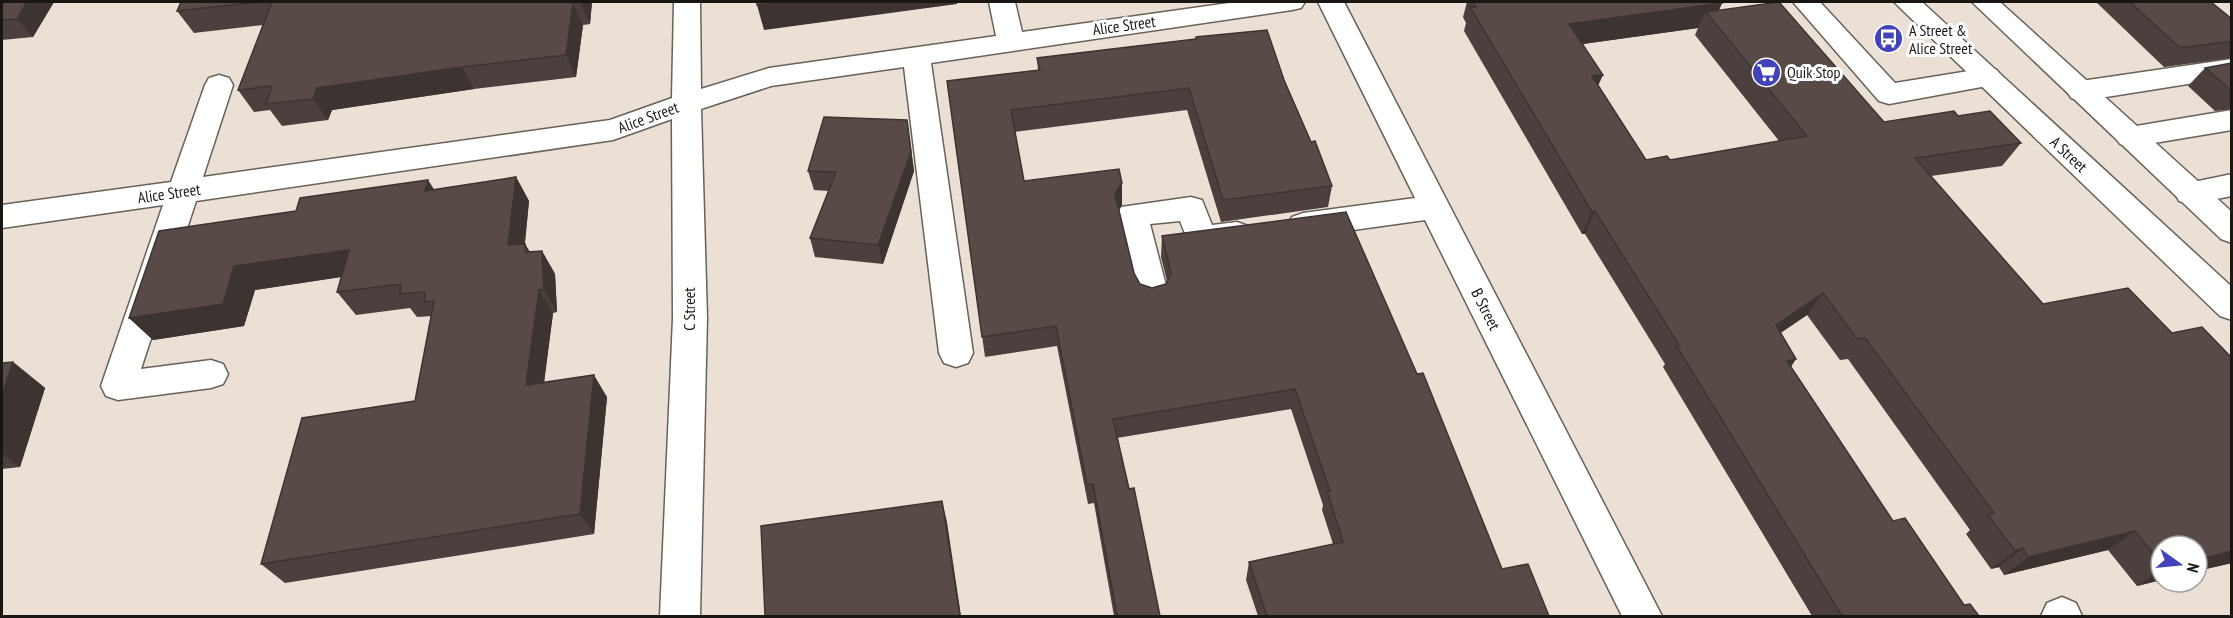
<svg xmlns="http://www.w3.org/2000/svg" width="2233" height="618" font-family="'PT Sans Narrow',sans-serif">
  <rect width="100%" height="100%" fill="#ebe0d6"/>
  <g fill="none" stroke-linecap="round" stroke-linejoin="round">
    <defs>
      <g id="minor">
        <path d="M674 2H700L701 89 769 68 996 36 989 2H1015L1022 32 1236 2H1305L1301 8 1292 10 931 63 973 353 968 363 956 367 944 363 939 353 904 67 771 86 701 109 707 318 700 616H660L673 318 672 119 613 140 196 201 141 369 211 360 223 364 228 374 223 384 211 388 118 400 106 396 101 386 163 205 2 228V205L171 182 205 85 209 78 219 75 229 78 233 85 203 177 610 120 672 98Z"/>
        <path d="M1318 2H1344L1662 616H1622L1425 220 1303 237 1292 233 1287 225 1292 217 1303 213 1415 198Z"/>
        <path d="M1793 2H1820L1895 83 1987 68 1997 70 2001 77 1997 84 1987 86 1889 104 1879 101Z"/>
        <path d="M2232 59V77L2081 101 2071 98 2067 91 2071 84 2081 81Z"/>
        <path d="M2232 110V130L2130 147 2120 144 2115 137 2120 130 2130 127Z"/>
        <path d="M2232 174V196L2190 204 2179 201 2175 193 2179 185Z"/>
        <path d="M1191 197 1202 200 1212 225 1237 222 1248 226 1253 234 1248 242C1230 248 1208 252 1190 246L1180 221 1150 224 1168 293 1164 302 1152 306 1140 302 1136 293 1117 215 1121 207Z"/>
        <path d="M2062 597 2076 603 2082 616H2041L2047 603Z"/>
      </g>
      <g id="major">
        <path d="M1894 2H1922L2232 287V320L2220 316Z"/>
        <path d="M1972 2H2000L2232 212V243L2221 239Z"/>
      </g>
    </defs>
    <use href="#minor" stroke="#6a6158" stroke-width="3"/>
    <use href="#major" stroke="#6a6158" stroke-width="3"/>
    <use href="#minor" fill="#fff" fill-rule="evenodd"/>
    <use href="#major" fill="#fff" fill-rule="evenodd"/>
  </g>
  <g fill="#4b403d" fill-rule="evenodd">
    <path d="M2 2H54L33 37 2 40Z"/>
    <path d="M181 2H592L590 24 583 25 576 77 474 89 332 110 328 120 282 126 270 110 254 112 238 90 263 25 194 33 177 11Z"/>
    <path d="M1467 2H1721L1722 3 1719 10 1884 122 1958 116 2021 143 2002 166 1931 176 2232 563 2197 571V546H2161V580L2137 586 2108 550 2004 575 1999 567 1991 569 1966 534 1970 530 1848 359 1840 360 1807 315 1780 333 1796 359 1791 367 1893 521 1964 605 1979 616H1812L1663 367 1665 364 1585 234H1582L1464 31 1466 23 1463 17ZM1698 28 1695 35 1779 141 1670 160H1646L1598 86 1583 44Z"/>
    <path d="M2096 2H2211L2232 19V58L2164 67Z"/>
    <path d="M1196 37 1284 80 1311 142 1332 186 1328 207 1221 222 1187 110 1015 132 1024 181 1122 205 1119 210 1134 273 1140 284 1152 288 1166 284 1167 281 1161 257 1162 236 1502 569 1549 616H1258L1246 580 1249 562 1333 544 1322 510 1323 505 1291 409 1117 438 1160 616H1114L1094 503 1088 504 1057 346 985 357 947 81 1038 70 1037 58 1196 39Z"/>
    <path d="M2232 63V109L2215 111 2188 86 2205 68Z"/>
    <path d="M907 120 914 171 883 264 815 257 810 238 829 191 814 190 808 171Z"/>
    <path d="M516 177 529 201 525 244 530 252 542 251 555 274 557 312 553 313 544 382 607 397 594 534 285 583 261 564 415 401 432 316 417 317 410 308 356 315 337 292 342 277 255 290 244 326 153 340 129 318 434 190Z"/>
    <path d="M13 362 45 388 20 467 2 469V363Z"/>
  </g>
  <g fill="#3d3432">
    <path d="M27 2H54L33 37 17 19Z"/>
    <path d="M580 2H592L590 24Z"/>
    <path d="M785 2H957V4L764 30 757 5Z"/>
    <path d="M573 3 583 25 576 77 566 55Z"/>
    <path d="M1722 3 1714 21 1706 12 1698 28 1561 47 1569 24Z"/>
    <path d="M462 67 474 89 332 110 328 120 313 99 317 88Z"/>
    <path d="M1603 75 1593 97 1592 76Z"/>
    <path d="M907 120 914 171 883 264 878 245Z"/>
    <path d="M516 177 529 201 522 268 508 245Z"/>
    <path d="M428 180 443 203 425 191Z"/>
    <path d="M1122 183V205L1115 216V194Z"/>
    <path d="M1595 211 1585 234H1582L1592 212Z"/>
    <path d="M525 244 538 267 526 252Z"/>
    <path d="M349 250 366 273 255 290 244 326 153 340 129 318 234 266Z"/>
    <path d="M542 251 555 274 557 312 544 290Z"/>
    <path d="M539 290 553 313 541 407 526 385Z"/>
    <path d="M1823 293 1807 315 1760 347 1776 325Z"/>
    <path d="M1796 359 1780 380 1787 361Z"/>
    <path d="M13 362 45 388 20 467 2 454V395Z"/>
    <path d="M594 375 607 397 594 534 580 514Z"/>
    <path d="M942 501 947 522 961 616H960Z"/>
    <path d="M2135 531 2108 550 2004 575 2028 557Z"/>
    <path d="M2023 548 1999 567 1991 569 2015 551Z"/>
    <path d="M2232 551V563L2197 571V560Z"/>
    <path d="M2161 570V580L2137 586Z"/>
  </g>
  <g fill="#574a47" stroke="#3d3432" stroke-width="1.5">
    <path d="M2 2H27L17 19 2 20Z"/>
    <path d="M181 2H259L177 11Z"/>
    <path d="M272 2H580L573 3 566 55 462 67 317 88 313 99 266 104 272 86 238 90Z"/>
    <path d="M757 2H785L757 5Z"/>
    <path d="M1473 2H1721L1722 3 1569 24 1603 75 1592 76 1646 160 1667 156 1670 160 1807 136 1706 12 1779 2 1884 122 1954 111 1958 116 1990 111 2021 143 1915 158 2043 304 2128 288 2172 333 2202 327 2232 358V551L2197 560V546H2161V563L2135 531 2028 557 2023 548 2015 551 1988 515 1994 513 1865 338 1857 339 1823 293 1776 325 1796 359 1787 361 1893 521 1905 518 1964 605 1970 604 1979 616H1842L1676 345H1679L1595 211 1592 212 1470 7H1476Z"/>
    <path d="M2130 2H2211L2232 19V41L2180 48Z"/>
    <path d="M1267 30 1284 80 1311 142 1315 141 1332 186 1223 200 1189 88 1011 110 1024 181 1119 169 1122 183 1115 194 1134 273 1140 284 1152 288 1166 284 1171 273 1162 236 1346 212 1417 374 1423 373 1502 569 1528 564 1549 616H1267L1249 562 1343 542 1327 491H1330L1295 389 1113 419 1129 489 1134 488 1160 616H1117L1093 484 1087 485 1056 326 982 337 947 81 1040 70 1037 58 1196 39V37Z"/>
    <path d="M2232 63V91L2205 68Z"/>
    <path d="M824 117 907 120 911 152 878 245 810 238 836 172 808 171Z"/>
    <path d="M516 177 508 245 525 244 526 252 542 251 544 290H539L526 385 594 375 580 514 261 564 302 418 415 401 434 301 425 302V292L400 294 401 284 337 292 349 250 234 266 223 304 129 318 159 231 296 211 300 198 428 180 425 191Z"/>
    <path d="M13 362 2 395V363Z"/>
    <path d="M942 501 960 616H765L761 526Z"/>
  </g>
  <defs>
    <symbol id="bus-disc" viewBox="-11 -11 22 22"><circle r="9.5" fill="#4243b8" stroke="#fff"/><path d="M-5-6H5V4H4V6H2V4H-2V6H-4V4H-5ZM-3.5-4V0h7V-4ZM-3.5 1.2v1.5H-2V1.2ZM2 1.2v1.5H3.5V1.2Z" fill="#fff"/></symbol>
    <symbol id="supermarket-disc" viewBox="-11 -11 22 22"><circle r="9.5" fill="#4243b8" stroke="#fff"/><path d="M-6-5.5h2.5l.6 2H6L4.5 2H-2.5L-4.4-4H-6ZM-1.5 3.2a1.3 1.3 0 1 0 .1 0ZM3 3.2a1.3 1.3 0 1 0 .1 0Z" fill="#fff"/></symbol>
  </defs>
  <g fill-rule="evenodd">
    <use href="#bus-disc" x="1872" y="22" width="33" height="33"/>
    <use href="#supermarket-disc" x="1750" y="56" width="33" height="33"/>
  </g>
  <g text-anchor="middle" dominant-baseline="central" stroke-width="6" stroke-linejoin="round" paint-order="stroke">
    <g font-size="16" fill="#1a1713" stroke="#fff">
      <text transform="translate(1124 25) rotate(-8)">Alice Street</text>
      <text transform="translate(648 117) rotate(-20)">Alice Street</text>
      <text transform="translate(2069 154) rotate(43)">A Street</text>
      <text transform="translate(169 193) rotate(-8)">Alice Street</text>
      <text transform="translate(689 309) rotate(-90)">C Street</text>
      <text transform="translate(1486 309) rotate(63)">B Street</text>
    </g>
    <g font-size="16" fill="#1a1713" stroke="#fff" text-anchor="start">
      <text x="1909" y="30">A Street &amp;<tspan x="1909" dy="18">Alice Street</tspan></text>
      <text x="1787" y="72">Quik Stop</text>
    </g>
  </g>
  <rect width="2233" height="618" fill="none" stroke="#1a1713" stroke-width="6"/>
  <g transform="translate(2179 564) rotate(105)"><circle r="28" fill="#ffffff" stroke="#a3a2a1" stroke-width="1.5"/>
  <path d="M0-4.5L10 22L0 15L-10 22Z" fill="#4243b8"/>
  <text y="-9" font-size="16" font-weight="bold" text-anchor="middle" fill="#1a1713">N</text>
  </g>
</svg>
